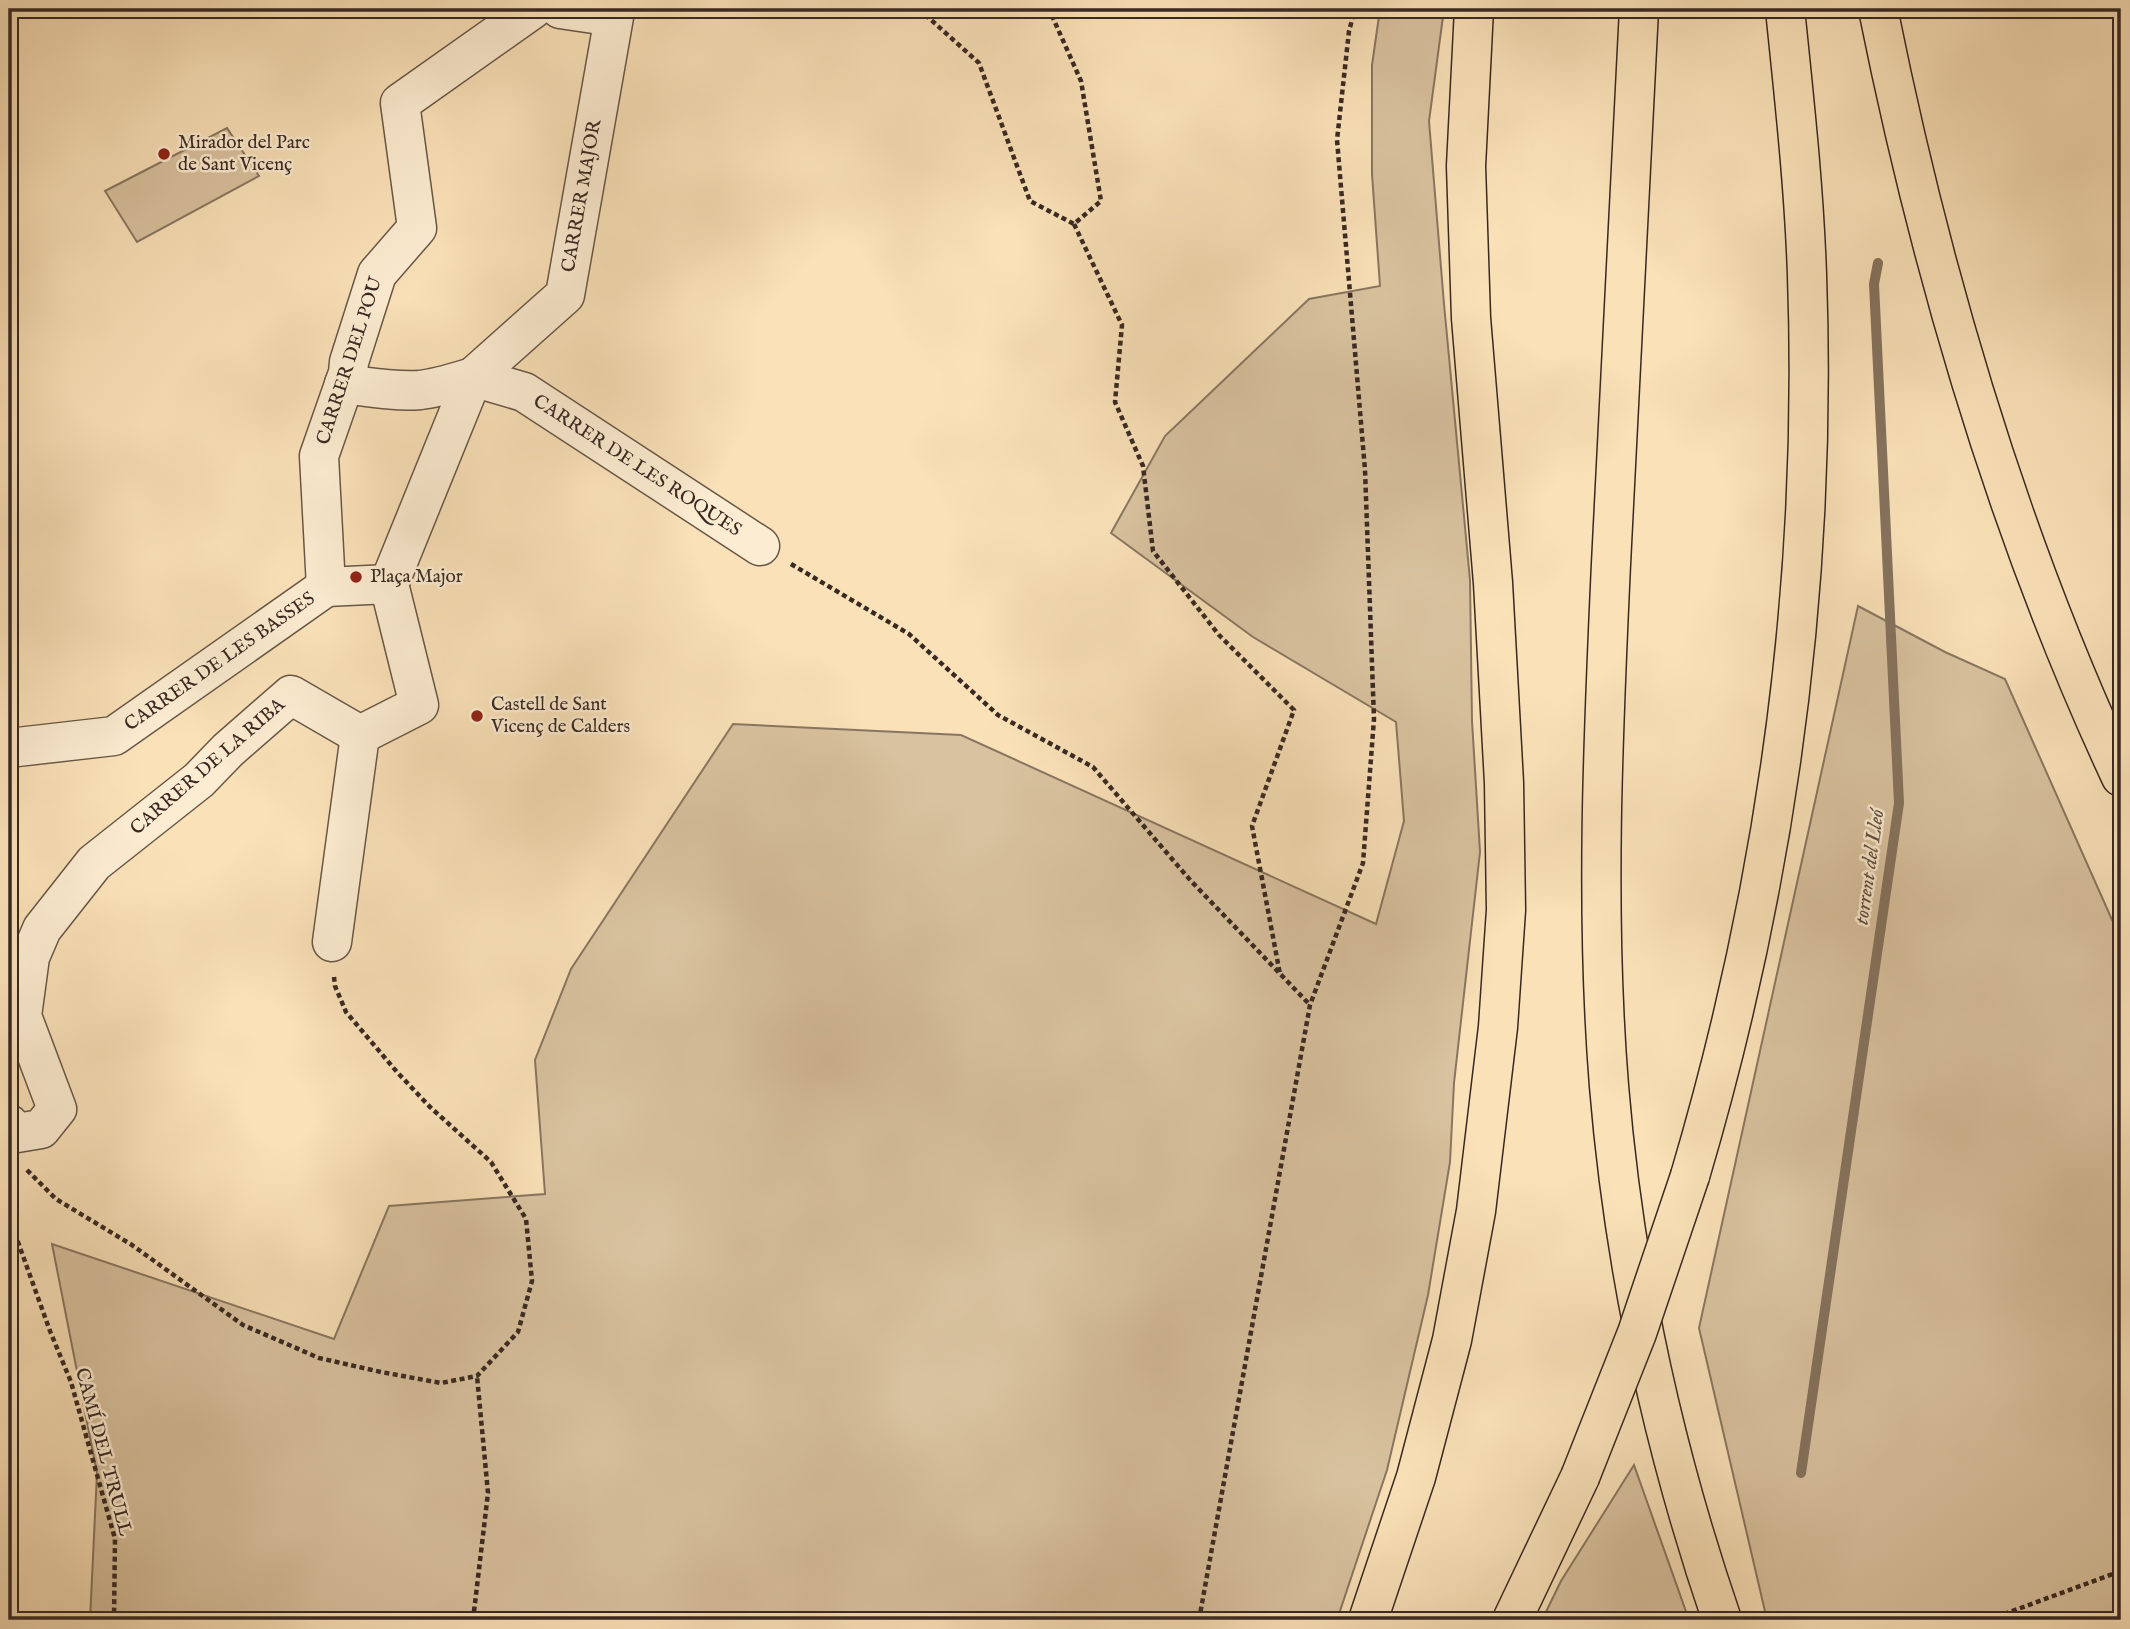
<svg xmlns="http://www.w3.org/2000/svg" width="2130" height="1629" font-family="'IM FELL English',serif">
  <rect width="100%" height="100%" fill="#fae1b8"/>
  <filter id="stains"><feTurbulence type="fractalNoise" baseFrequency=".00286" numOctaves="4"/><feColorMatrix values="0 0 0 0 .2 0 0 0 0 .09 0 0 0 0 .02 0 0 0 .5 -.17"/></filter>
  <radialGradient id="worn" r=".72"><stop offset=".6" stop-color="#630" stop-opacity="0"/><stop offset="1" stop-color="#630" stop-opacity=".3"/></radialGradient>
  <g fill="#d9c29f" stroke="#887661" stroke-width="2">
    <path d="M1380 9H1444L1429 121 1444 304 1470 580 1472 721 1480 852 1454 1083 1450 1162 1428 1295 1387 1470 1337 1620H90L97 1473 52 1244 334 1339 389 1206 545 1194 535 1060 571 969 733 724 961 735 1376 924 1404 821 1396 722 1253 637 1111 533 1165 436 1309 299 1380 286 1372 174V65Z"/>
    <path d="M227 128 259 176 137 242 105 191Z"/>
    <path d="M1858 606 1945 652 2005 679 2121 940V1620H1767L1699 1328Z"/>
    <path d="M1634 1465 1689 1620H1542L1561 1581Z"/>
  </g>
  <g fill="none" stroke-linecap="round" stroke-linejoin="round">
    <path stroke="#85725e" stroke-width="10" d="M1801 1473 1899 803 1874 284 1878 263"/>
    <defs>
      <g id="minor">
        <path d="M473 377 524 392 760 546"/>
        <path d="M344 384C369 387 395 392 420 390 438 388 456 382 473 377"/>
        <path d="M389 584 473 377 565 295 614 17 560 9"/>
        <path d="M326 587 319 456 348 373 349 362 377 274 417 228 400 103 533 9"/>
        <path d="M326 587 389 584"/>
        <path d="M360 735 419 705 389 584"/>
        <path d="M9 748 114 736 326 587"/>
        <path d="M332 942 360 735"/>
        <path d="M9 1124 17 1133 41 1129 57 1109 22 1016 30 957 42 929 94 863 199 780 228 750 291 695 360 735"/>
      </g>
      <g id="highway">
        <path d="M1639 9C1629 194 1619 379 1611 564 1603 737 1595 913 1609 1086 1624 1268 1663 1448 1722 1620"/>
        <path d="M1878 9C1931 272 2007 533 2121 777"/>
        <path d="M1690 1176C1777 882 1818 582 1807 275 1804 186 1794 97 1785 9"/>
        <path d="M1368 1620 1416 1477 1452 1340 1476 1211 1498 1027 1506 910 1504 783 1493 583 1471 318 1466 166 1474 9"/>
        <path d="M1512 1620 1580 1477"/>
      </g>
    </defs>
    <use href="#minor" stroke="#685748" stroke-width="41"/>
    <use href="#highway" stroke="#382923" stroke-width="41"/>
    <g stroke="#382923" stroke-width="4.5" stroke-dasharray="5 3.5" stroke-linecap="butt">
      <path d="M919 9 979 63 1030 201 1074 224 1101 201 1081 81 1049 9"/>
      <path d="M1074 224 1122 325 1115 402 1143 466 1153 551 1219 635 1294 710 1252 826 1280 974"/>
      <path d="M791 564 909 634 998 715 1093 767 1191 881 1310 1005"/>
      <path d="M27 1170 56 1199 132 1245 243 1325 319 1358 381 1372 441 1383 477 1376 518 1332 532 1281 526 1219 491 1162 430 1107 397 1072 346 1012 335 986 334 977"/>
      <path d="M9 1217 50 1331 71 1382 115 1539 114 1620"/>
      <path d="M473 1620 488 1493 477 1376"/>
      <path d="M1199 1620 1310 1005 1363 863 1374 719 1365 470 1337 140 1349 31 1355 9"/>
      <path d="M1988 1620 2121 1571"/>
    </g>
    <use href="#minor" stroke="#fcecd1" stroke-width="38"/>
    <use href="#highway" stroke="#fae1b8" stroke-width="38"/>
    <defs>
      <path id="highway-bridge" d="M1580 1477 1637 1333 1690 1176"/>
    </defs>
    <use href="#highway-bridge" stroke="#382923" stroke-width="41" stroke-linecap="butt"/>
    <use href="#highway-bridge" stroke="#fae1b8" stroke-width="38"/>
  </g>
  <g fill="#8f2418" stroke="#fcecd1" stroke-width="2.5">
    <circle cx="164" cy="154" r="7"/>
    <circle cx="356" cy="577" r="7"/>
    <circle cx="477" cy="716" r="7"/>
  </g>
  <g text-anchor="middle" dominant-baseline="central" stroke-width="5" stroke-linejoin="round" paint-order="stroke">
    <g font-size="19" fill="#382923" stroke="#fcecd1" text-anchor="start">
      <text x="178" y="143">Mirador del Parc<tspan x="178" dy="22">de Sant Vicenç</tspan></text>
      <text x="370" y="577">Plaça Major</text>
      <text x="491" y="705">Castell de Sant<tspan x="491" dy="22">Vicenç de Calders</tspan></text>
    </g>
    <g font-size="19" fill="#382923" stroke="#fcecd1">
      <text transform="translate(582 196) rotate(-80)">CARRER MAJOR</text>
      <text transform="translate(350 361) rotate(-72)">CARRER DEL POU</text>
      <text transform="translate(637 466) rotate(33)">CARRER DE LES ROQUES</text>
      <text transform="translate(220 662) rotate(-35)">CARRER DE LES BASSES</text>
      <text transform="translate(208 767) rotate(-41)">CARRER DE LA RIBA</text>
      <text transform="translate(103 1452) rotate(75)">CAMÍ DEL TRULL</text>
    </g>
    <g font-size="21" font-style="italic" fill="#5e4d40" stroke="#fcecd1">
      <text transform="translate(1870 867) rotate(-82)">torrent del Lleó</text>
    </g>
  </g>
  <rect width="2130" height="1629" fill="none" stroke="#fae1b8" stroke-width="35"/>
  <rect x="10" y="10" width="2109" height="1608" fill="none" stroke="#382923" stroke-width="3.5"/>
  <rect x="18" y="18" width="2095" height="1594" fill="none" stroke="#382923" stroke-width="2"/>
  <rect width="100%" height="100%" filter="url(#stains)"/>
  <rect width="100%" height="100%" fill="url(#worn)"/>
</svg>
